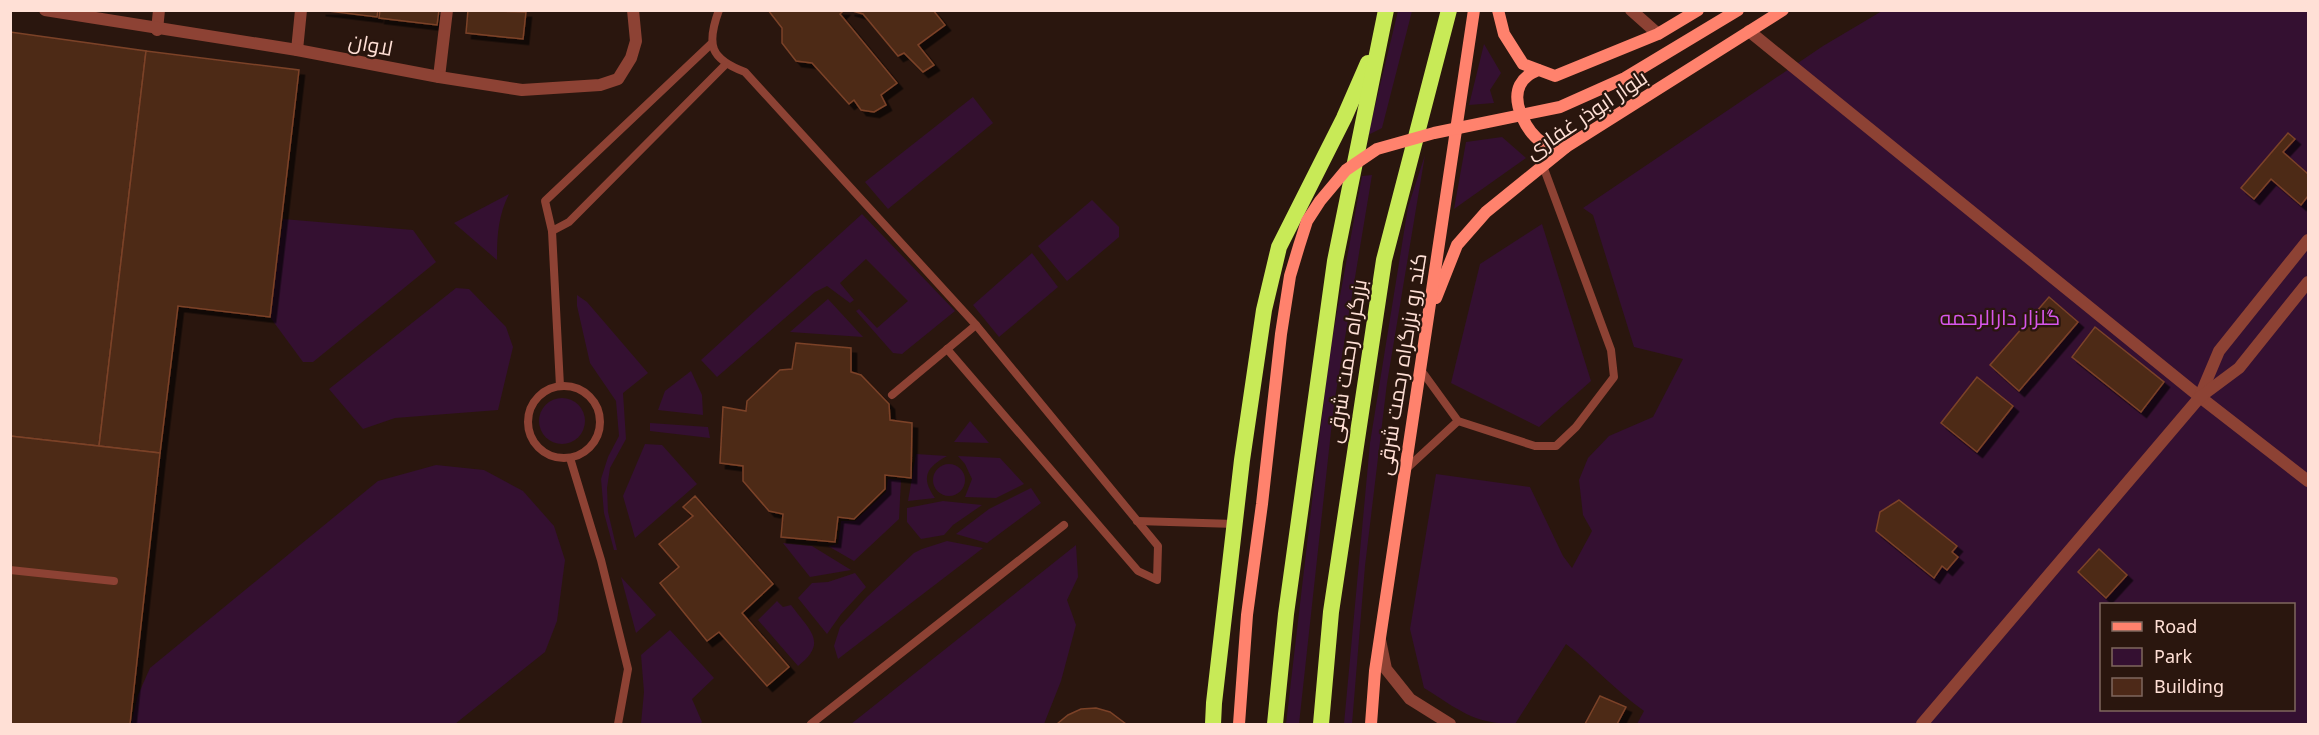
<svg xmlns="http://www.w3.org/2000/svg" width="2319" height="735" font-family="'Noto Sans',Cairo,sans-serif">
  <defs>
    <filter id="shadow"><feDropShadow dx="5.5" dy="5.5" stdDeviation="0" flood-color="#0009"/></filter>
  </defs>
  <rect width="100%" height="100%" fill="#2a160e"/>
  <g fill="#341031" fill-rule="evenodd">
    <path d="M1398 11H1412L1382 128 1368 135Z"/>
    <path d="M1882 11H2308V724H1637L1644 711C1616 691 1593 665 1566 644L1515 724C1473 724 1458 709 1424 688L1410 629 1436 474 1530 487 1563 556 1572 568 1592 531 1583 515 1579 480 1588 458 1609 436 1653 417 1683 359 1634 347 1593 215 1583 208 1823 46ZM2102 604H2294V710H2102Z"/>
    <path d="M1484 44 1501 73 1490 90 1494 103 1469 105Z"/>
    <path d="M973 97 993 123 888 209 865 182Z"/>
    <path d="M1502 137 1526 158 1454 209 1466 142Z"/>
    <path d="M1425 155 1387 383 1365 566 1352 724H1344L1370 443 1408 207Z"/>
    <path d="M1372 175 1334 404 1299 724H1286L1329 356 1362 176Z"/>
    <path d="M509 194C498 216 497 236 497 260L454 223Z"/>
    <path d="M1092 200 1119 227V237L1067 281 1038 246Z"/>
    <path d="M862 214 955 311 902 354 893 353 856 311 859 309 877 328 908 301 866 259 840 283 854 300 850 303 827 286 815 292 717 377 701 360Z"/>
    <path d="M283 219 413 230 436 262 313 362H303L270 317Z"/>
    <path d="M1542 224 1591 381 1539 427 1451 383 1480 264Z"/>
    <path d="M1032 253 1058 287 999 337 973 305Z"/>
    <path d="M456 288 469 289 506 327 513 347 498 410 395 418 363 429 329 389Z"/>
    <path d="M577 295 587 302 648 373 623 393 626 439 610 468 607 488 608 512 617 550H614L604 513 601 479 608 457 619 436 616 401 590 363 577 306Z"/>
    <path d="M828 299 863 337 790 332Z"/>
    <path d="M691 371 702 395 703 415 658 410 665 391Z"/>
    <circle cx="562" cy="421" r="23"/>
    <path d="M970 421 989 443 954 442Z"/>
    <path d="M650 423 708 427 710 438 650 431Z"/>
    <path d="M645 444 662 445 697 484 635 538 623 496Z"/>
    <path d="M916 454 947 456C927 467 920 477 935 498L908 501Z"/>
    <path d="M958 456 1000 458 1024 484 996 498 965 497 972 479 965 464Z"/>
    <circle cx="949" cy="480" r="16"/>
    <path d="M436 465 484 470 523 491 554 526 565 560 557 621 545 652 455 724H131L138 695 150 668 378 481Z"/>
    <path d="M888 479 901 480 899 519 854 561 828 546 838 544 841 521H855L886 492Z"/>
    <path d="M1031 488 1041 503 987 543 956 534 989 509Z"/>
    <path d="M943 501 982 505 953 525 944 535 921 539 907 522V508Z"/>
    <path d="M947 541 983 548 838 659 834 646 840 627 867 597 914 553 922 549Z"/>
    <path d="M783 543 812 546 851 570 810 577Z"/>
    <path d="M1076 545 1078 577 1067 600 1076 625 1061 681 1044 724H851Z"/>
    <path d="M855 573 866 587 841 614 827 634 798 598 812 583 828 582Z"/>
    <path d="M621 577 656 615 636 633Z"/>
    <path d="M777 601 783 607 791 605C809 630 829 642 798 666L758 620Z"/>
    <path d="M670 630 714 678 692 699 702 722 700 724H641L644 692 641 655Z"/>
  </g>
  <g fill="#4d2918" stroke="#7b4228" stroke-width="1.5" filter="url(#shadow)">
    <path d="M320 10H378L377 17Z"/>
    <path d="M380 10H439L437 25 379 18Z"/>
    <path d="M468 10 526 12 523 39 466 33Z"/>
    <path d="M768 10H844L840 14 897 83 881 95 886 105 874 112 861 110 854 100 849 104 812 63 796 61 782 43V28Z"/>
    <path d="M849 10H933L945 25 918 45 934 65 923 72 904 53 898 56 863 14Z"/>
    <path d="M10 32 146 51 99 446 10 436Z"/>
    <path d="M146 51 299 70 270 317 178 306 160 453 99 446Z"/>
    <path d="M2288 133 2295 139 2283 152 2308 174V196L2301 205 2271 179 2254 199 2241 188Z"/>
    <path d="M2049 297 2078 322 2019 391 1990 365Z"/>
    <path d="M2095 327 2164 382 2141 412 2072 357Z"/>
    <path d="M796 343 851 348V372L861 375 889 404 890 420 912 423 911 478 885 475V489L854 519 838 517 835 542 781 537 783 514 769 511 743 481V466L720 463 723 407 746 411 747 401 780 370 792 369Z"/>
    <path d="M1977 377 2013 406 1977 452 1941 423Z"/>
    <path d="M10 436 160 453 130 724H10Z"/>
    <path d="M695 496 773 584 742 613 789 667 767 686 719 632 707 641 660 583 679 567 659 544 693 516 683 507Z"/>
    <path d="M1899 500 1957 546 1952 552 1958 557 1947 570 1942 566 1934 578 1876 531 1880 512Z"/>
    <path d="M2099 549 2127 575 2106 598 2078 572Z"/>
    <path d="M1600 696 1626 707 1617 724H1585Z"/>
    <path d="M1096 708 1110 712 1126 724H1057L1068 715 1081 709Z"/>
  </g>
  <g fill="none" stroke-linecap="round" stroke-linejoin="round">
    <g stroke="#8d4234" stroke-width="8">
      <path d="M719 10C706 45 710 59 745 72L976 325 1158 546 1157 580 1138 571 947 349"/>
      <path d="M711 44 545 201 552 231 569 222 725 65"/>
      <path d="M552 231 560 386"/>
      <path d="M1421 370 1458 421 1535 446H1556L1576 427 1614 377 1611 350 1543 166"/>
      <circle cx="564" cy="422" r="36"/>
      <path d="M892 395 976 325"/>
      <path d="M570 458 601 560 628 669 618 724"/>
      <path d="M1405 470 1458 421"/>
      <path d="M1137 521 1235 524"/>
      <path d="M10 570 114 581"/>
      <path d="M811 724 1064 525"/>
    </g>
    <g stroke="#8d4234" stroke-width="12">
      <path d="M1631 10 1658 34"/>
      <path d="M157 30 159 10"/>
      <path d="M1749 31 2200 397 2308 481"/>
      <path d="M297 50 301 10"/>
      <path d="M439 77 447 10"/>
      <path d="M2200 396 2219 351 2308 240"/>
      <path d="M1922 724 2200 397 2239 368 2308 282"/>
    </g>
    <g stroke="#8d4234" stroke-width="12">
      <path d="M45 10 297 50 439 77 522 90 600 85 618 79 631 58 636 41 633 10"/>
      <path d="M1380 640 1386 669 1410 699 1450 724"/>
    </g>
    <g stroke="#ff826d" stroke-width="12">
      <path d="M1498 10 1504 34 1523 64 1555 76 1658 34 1698 10"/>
      <path d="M1538 70C1530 74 1524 77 1520 85 1511 103 1527 133 1543 143 1549 147 1558 147 1566 147"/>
      <path d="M1436 298 1457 245 1486 212 1566 147 1783 10"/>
      <path d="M1371 724 1375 671 1474 10"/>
    </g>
    <g stroke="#c8ea57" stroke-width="16">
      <path d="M1213 724 1214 703 1242 460 1264 310 1279 247 1344 118 1368 63"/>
      <path d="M1275 724 1286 614 1335 261 1386 10"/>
      <path d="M1321 724 1331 612 1384 260 1449 10"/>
    </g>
    <path stroke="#ff826d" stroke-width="12" d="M1239 724 1247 615 1262 504 1281 334 1290 276 1299 246 1307 221 1320 201 1346 170 1377 149 1434 133 1560 107 1625 78 1738 10"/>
  </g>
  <g text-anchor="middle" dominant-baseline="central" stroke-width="4.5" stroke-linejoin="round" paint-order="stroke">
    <g font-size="21" fill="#ffe0d6" stroke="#2a160e">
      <text transform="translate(371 44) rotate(11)">لاوان</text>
      <text transform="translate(1586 114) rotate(-34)">بلوار ابوذر غفاری</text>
      <text transform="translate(1346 361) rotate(-81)">بزرگراه رحمت شرقی</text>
      <text transform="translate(1401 364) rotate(-81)">کند رو بزرگراه رحمت شرقی</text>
    </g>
    <g font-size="21" fill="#d756eb" stroke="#2a160e">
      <text x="2000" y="317">گلزار دارالرحمه</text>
    </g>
  </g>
  <rect width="2319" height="735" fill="none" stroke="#ffe0d6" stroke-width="24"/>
  <rect x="2100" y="603" width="195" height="108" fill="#2a160e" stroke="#7f675e" stroke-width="1.5"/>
  <rect x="2112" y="622" width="30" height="9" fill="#ff826d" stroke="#7f675e" stroke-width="1.5"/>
  <text x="2154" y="633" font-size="18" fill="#ffe0d6">Road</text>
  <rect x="2112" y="648" width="30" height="18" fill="#341031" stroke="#7f675e" stroke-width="1.5"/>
  <text x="2154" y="663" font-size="18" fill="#ffe0d6">Park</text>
  <rect x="2112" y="678" width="30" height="18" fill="#4d2918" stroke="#7f675e" stroke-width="1.5"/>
  <text x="2154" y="693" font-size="18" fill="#ffe0d6">Building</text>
</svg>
